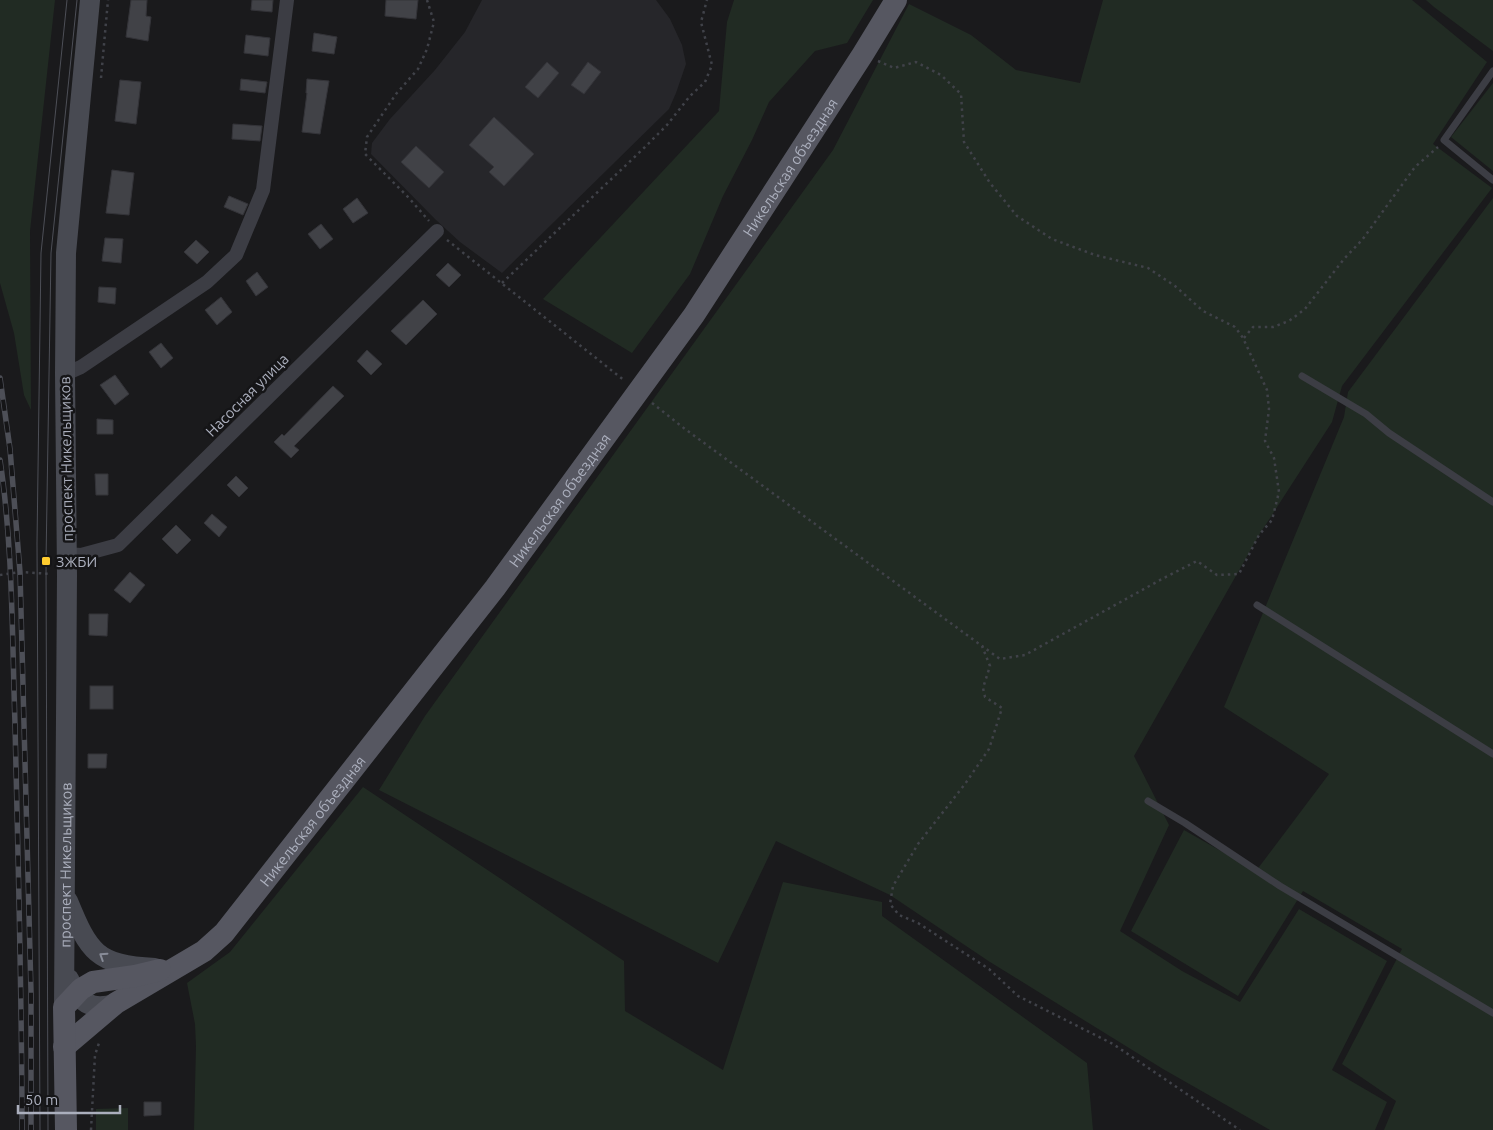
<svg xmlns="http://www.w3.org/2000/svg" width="1493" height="1130" font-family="Ubuntu,sans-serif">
  <rect width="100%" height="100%" fill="#1a1a1c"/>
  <path fill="#26262a" d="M482 0H656L670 19 682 45 686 64 676 93 669 109 502 273 460 242 435 219 371 154 372 143 390 119 435 70 465 32Z"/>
  <g fill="#212b23">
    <path d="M0 0H55L30 231 31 410 24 395 14 333 0 283Z"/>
    <path d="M734 0H873L847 43 815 51 769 102 752 140 723 196 690 274 632 353 543 299 719 111 727 22Z"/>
    <path d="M1103 0H1412L1487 62 1433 144 1492 188 1342 386 1332 422 1259 535 1134 756 1169 825 1120 931 1182 971 1240 1002 1299 909 1387 961 1332 1070 1387 1102 1375 1130H1270L1163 1069 990 962 890 895 776 841 718 963 379 790 425 716 833 150 909 4 971 35 1016 70 1080 83Z"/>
    <path d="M1426 0H1493V51L1434 7Z"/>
    <path d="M1493 83V171L1451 137Z"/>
    <path d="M1493 198V1130H1384L1396 1101 1342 1064 1402 949 1303 891 1238 996 1131 931 1184 830 1256 871 1329 774 1224 707 1344 417 1348 392Z"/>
    <path d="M363 787 624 961 625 1011 723 1070 783 882 882 902V916L1087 1063 1093 1130H194L196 1046 195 1024 187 983 230 952Z"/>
    <path d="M128 1108V1130H96V1109Z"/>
  </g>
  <g fill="#414247" stroke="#343439">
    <path d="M131 0H147L146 16 151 17 148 41 126 37Z"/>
    <path d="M252 0H273L272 12 251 10Z"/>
    <path d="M386 0H418L416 19 385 16Z"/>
    <path d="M314 33 337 37 334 54 312 51Z"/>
    <path d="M246 35 270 38 268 56 244 53Z"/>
    <path d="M547 62 559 73 538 98 525 87Z"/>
    <path d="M588 62 601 72 584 94 571 85Z"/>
    <path d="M241 79 267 82 265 93 240 90Z"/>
    <path d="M307 79 329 81 320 134 302 132 307 93H306Z"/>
    <path d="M120 80 141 82 136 124 115 121Z"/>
    <path d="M494 117 534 154 504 186 489 172 494 167 469 145Z"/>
    <path d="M233 124 262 126 260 141 232 139Z"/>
    <path d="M416 146 444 172 429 188 401 162Z"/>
    <path d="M112 170 134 173 129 215 106 213Z"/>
    <path d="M229 196 248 204 243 215 224 207Z"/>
    <path d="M357 198 368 213 353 223 343 209Z"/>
    <path d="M321 224 333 239 320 249 308 234Z"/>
    <path d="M105 238 123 239 121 263 102 261Z"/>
    <path d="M196 240 209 252 197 264 184 252Z"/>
    <path d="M448 263 461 275 449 287 436 275Z"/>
    <path d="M257 272 268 287 256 296 246 281Z"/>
    <path d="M99 287 116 288 115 304 98 302Z"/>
    <path d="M221 297 232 312 217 325 205 310Z"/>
    <path d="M423 300 437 314 406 345 391 331Z"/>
    <path d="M161 343 173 358 161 368 149 352Z"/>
    <path d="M367 350 382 364 371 375 357 361Z"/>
    <path d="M115 375 129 394 115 405 100 385Z"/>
    <path d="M333 386 344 396 294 446 299 450 291 458 274 442 282 434 284 436Z"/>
    <path d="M97 419 113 420V434H97Z"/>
    <path d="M95 474H108V495H96Z"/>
    <path d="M236 476 248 488 239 497 227 485Z"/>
    <path d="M212 514 227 527 219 537 204 523Z"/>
    <path d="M176 525 191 540 177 554 162 539Z"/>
    <path d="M130 572 145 585 130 603 114 590Z"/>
    <path d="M89 614H108L107 636 89 635Z"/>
    <rect x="90" y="686" width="23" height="23"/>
    <path d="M88 754H107L106 768H88Z"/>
    <path d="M144 1102H161V1115L144 1116Z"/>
  </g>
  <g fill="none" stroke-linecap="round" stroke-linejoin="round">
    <g stroke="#404249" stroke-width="2.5" stroke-dasharray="2.5 4" stroke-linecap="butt">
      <path d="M427 0 434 22 427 49 418 69 396 94 367 137 365 154 409 198 429 221"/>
      <path d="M878 61 894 68 916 62 941 75 961 94 964 142 990 183 1017 216 1052 239 1095 255 1148 268 1175 286 1203 311 1235 327 1243 338 1267 390 1269 409 1265 441 1274 458 1279 492 1272 520 1259 535 1239 574 1217 575 1197 561 1162 579 1025 655 1000 659 982 646"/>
      <path d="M101 78 108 0"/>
      <path d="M447 240 625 381"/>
      <path d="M502 283 645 147 667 125 690 96 705 82 712 65 701 22 707 0"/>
      <path d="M1244 338 1253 327H1273L1289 321 1305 309 1344 259 1362 240 1415 167 1438 147"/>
      <path d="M652 403 685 429 982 646 990 666 983 688 985 697 1002 708 989 749 965 784 918 844 893 886 890 904 899 915 918 923 989 969 1018 996 1113 1044 1240 1130"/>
      <path d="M0 575 20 572 51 574"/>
      <path d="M91 1130 95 1055 100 1040"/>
    </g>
    <g stroke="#3c3d44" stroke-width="7">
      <path d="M1493 71 1444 140 1493 180"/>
      <path d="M1302 376 1366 414 1389 433 1493 502"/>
      <path d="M1257 605 1493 754"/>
      <path d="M1148 801 1185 823 1280 886 1493 1013"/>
    </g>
    <g stroke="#3c3d44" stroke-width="14">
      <path d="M65 374 81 367 207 282 236 255 263 190 287 0"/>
      <path d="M67 554 81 555 118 545 437 231"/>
    </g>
    <g stroke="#484a52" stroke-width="20">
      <path d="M68 901C89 952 96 965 155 968"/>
      <path d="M69 979C78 1002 92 1012 116 1003"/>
      <path id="s1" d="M64 1007 67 575 65 374 66 253 90 0"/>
    </g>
    <g stroke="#565761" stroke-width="22">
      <path id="s2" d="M64 1047 116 1003 204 951 224 933 495 588 694 315 863 54 896 0"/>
      <path d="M66 1130 64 1007 81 989 93 982 135 976 160 970"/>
    </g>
    <g stroke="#4d4f57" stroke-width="1">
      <path d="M40 1130 37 543 41 253 67 0"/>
      <path d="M48 1130 46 561 51 253 77 0"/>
    </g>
    <defs>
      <g id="rail">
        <path d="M0 378 10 449 20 572 31 991V1130"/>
        <path d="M0 460C13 547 12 636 15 724 18 860 22 995 22 1130"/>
      </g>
    </defs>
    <use href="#rail" stroke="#4d4f57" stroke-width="5.5"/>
    <use href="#rail" stroke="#151517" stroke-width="4" stroke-dasharray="11" stroke-linecap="butt"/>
  </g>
  <defs><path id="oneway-chevron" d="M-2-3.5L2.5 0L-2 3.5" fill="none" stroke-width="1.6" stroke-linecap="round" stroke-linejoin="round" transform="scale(1.25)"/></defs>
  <use stroke="#888c98" href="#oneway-chevron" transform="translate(103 956) rotate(-147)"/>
  <rect fill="#ffcc2f" stroke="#151517" stroke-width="2" x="41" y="556" width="10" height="10" rx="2.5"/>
  <g text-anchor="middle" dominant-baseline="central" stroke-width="5" stroke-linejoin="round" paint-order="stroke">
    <g font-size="15" fill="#abafbd" stroke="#151517">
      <text stroke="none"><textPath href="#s2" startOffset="1150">Никельская объездная</textPath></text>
      <text transform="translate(247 395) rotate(-45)">Насосная улица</text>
      <text transform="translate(66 459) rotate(-91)">проспект Никельщиков</text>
      <text stroke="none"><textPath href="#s2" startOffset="745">Никельская объездная</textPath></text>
      <text stroke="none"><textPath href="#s2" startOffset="340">Никельская объездная</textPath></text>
      <text stroke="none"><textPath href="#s1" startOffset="142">проспект Никельщиков</textPath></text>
    </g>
    <g font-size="15" fill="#abafbd" stroke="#151517" text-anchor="start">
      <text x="56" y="561">ЗЖБИ</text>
    </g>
  </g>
  <path d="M18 1105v8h102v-8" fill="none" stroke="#abafbd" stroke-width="2.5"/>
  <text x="25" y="1105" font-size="15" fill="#abafbd" stroke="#151517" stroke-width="4" paint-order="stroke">50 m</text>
</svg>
